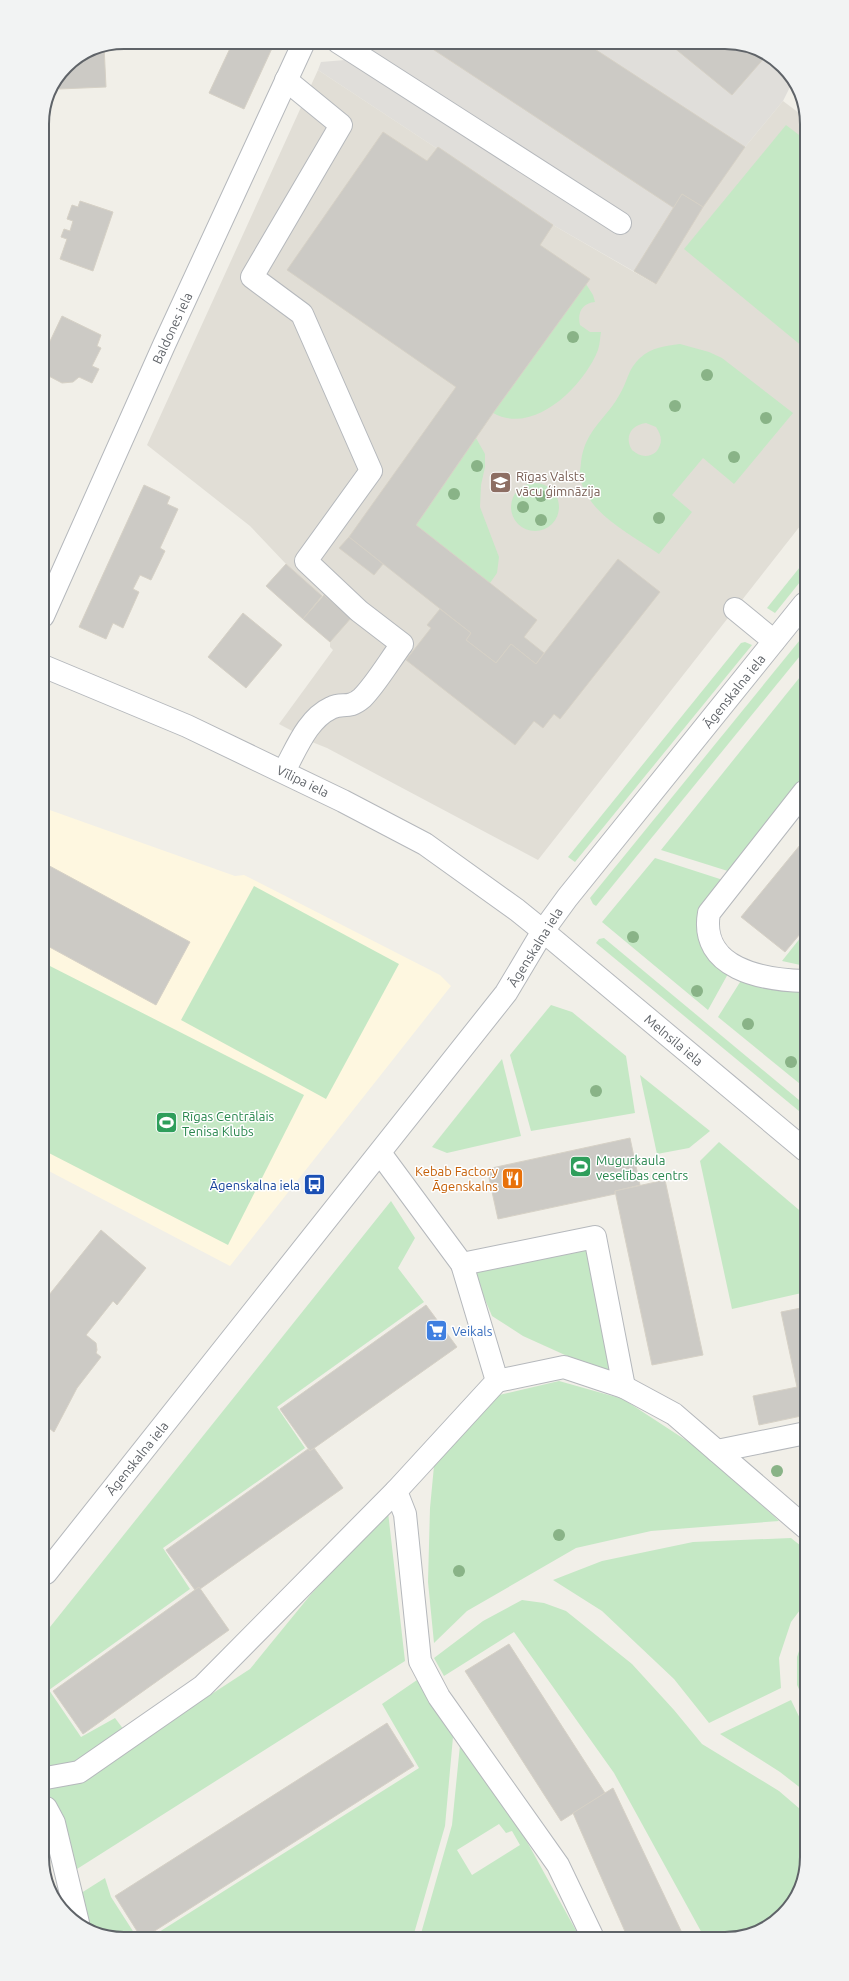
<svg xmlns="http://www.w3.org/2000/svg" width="849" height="1981" font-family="Ubuntu,sans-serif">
  <rect width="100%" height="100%" fill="#f1efe8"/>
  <path fill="#fef7e0" d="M44 808 235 876 244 875 440 975 451 986 230 1266 45 1169Z"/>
  <path fill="#e0deda" d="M355 42H730L775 59 792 83 783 101 745 147 703 207 656 284 553 225 318 70 321 62 345 60Z"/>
  <path fill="#e1ded6" d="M318 70 553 225 655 284 703 207 745 147 783 101 803 116 804 521 538 860 327 748 312 742 318 730 294 732 279 724 333 650 330 647V642L350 618 324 595 322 596 286 564 250 526 147 445Z"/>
  <g fill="#c5e8c5" fill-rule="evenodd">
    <path d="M786 125 803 138V347L684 249Z"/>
    <path d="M586 284 593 295 595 302C582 303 577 313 580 325L590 332H601C600 337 600 344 598 350 584 386 534 436 493 413Z"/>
    <path d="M680 344 709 352 722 358 793 413 734 484 703 458 672 495 692 512 659 554C631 534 588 515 580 477 579 473 581 467 581 462 585 429 607 419 621 392 629 378 627 371 640 358 652 347 665 346 680 344ZM646 423 656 427C662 436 663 443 656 452 648 458 640 457 632 450 624 437 631 425 646 423Z"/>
    <path d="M476 438 485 454V467L481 485 480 507 499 557 497 573 490 583 416 525Z"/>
    <circle cx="535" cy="507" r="24"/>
    <path d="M804 562V577L775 613 767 608Z"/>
    <path d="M804 635V651L596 906 593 904 590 898Z"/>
    <path d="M745 642 752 645 575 862 568 857 741 643Z"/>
    <path d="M804 672V780L731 872 661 850Z"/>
    <path d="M655 858 723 880 702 906 729 972 708 1010 602 922Z"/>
    <path d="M254 886 399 964 326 1099 181 1020Z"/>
    <path d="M805 932V966L782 961Z"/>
    <path d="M604 938 805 1105V1116L596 943 599 939Z"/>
    <path d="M44 963 304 1095 228 1245 45 1151Z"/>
    <path d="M742 979 805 988V1088L718 1017Z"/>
    <path d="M551 1005 572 1012 626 1056 635 1113 531 1131 510 1055Z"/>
    <path d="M502 1059 521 1136 447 1153 432 1147Z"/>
    <path d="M640 1075 710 1131 689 1148 657 1154Z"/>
    <path d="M719 1142 805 1215 806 1292 732 1309 700 1161Z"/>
    <path d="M391 1201 415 1238 398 1268 424 1302 277 1407 305 1448 163 1548 190 1589 49 1690 81 1737 115 1718 127 1734 74 1767 46 1770V1632Z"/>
    <path d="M593 1244 618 1379 523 1336 492 1316 472 1269Z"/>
    <path d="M559 1381 623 1399 704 1452 779 1521 651 1531 576 1548 467 1611 434 1643 428 1582 430 1508 434 1466 499 1395Z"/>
    <path d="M388 1512 405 1661 77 1869 63 1821 46 1795V1788L83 1778 250 1669 312 1593Z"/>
    <path d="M791 1538 806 1550V1602L791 1622 779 1658 781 1688 709 1723 674 1679 602 1611 553 1580 602 1561 693 1542Z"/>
    <path d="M522 1600 544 1603 566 1611 632 1664 674 1710 702 1744 779 1791 807 1815V1857L790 1907 751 1935H703L614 1773 514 1632 444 1676 434 1658 483 1621Z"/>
    <path d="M806 1630 807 1706 797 1685V1657Z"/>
    <path d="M417 1680 453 1737 445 1826 413 1937 148 1939 419 1768 382 1704Z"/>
    <path d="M791 1700 807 1733V1793L780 1772 720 1734Z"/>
    <path d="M460 1745 520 1829 579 1936 420 1937 452 1825ZM499 1824 506 1833 512 1831 520 1845 472 1875 457 1850Z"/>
    <path d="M105 1878 111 1897 138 1939H119L87 1927 78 1895Z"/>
  </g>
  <g fill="#cccac5" stroke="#d6d1c6">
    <path d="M233 42H271L274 44 244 109 209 93Z"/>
    <path d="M422 42H584L745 147 703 207 682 194 674 208Z"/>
    <path d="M667 42H730L766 56 732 95Z"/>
    <path d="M104 46 106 87 59 89V77L66 66 93 48Z"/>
    <path d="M383 132 427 161 438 147 553 225 540 245 590 279 493 413 416 525 537 620 524 637 544 653 536 664 511 644 496 663 466 640 471 633 349 537 456 387 287 270Z"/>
    <path d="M682 194 703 207 656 284 634 271Z"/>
    <path d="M80 201 113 212 93 271 60 259 67 239 61 237 64 229 70 231 73 221 67 219 72 205 78 207Z"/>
    <path d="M62 316 101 335 97 346 101 348 92 366 99 369 92 383 79 377 73 382 62 383 43 373V356Z"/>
    <path d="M144 485 170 497 167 504 178 509 160 548 165 551 151 580 140 575 133 589 139 592 123 628 113 623 106 639 79 627Z"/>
    <path d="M349 537 383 564 374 575 339 548Z"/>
    <path d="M618 559 660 592 560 719 554 714 543 728 534 721 515 745 406 660 431 628 427 625 440 609 471 633 466 640 496 663 511 644 536 664Z"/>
    <path d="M286 564 322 596 303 619 266 586Z"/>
    <path d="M324 595 351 618 330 642 303 619Z"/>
    <path d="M243 613 282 645 246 688 208 657Z"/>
    <path d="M805 839V928L785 952 741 917Z"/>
    <path d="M44 863 190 942 156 1005 44 944Z"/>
    <path d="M630 1138 640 1185 615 1191V1194L498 1219 487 1169Z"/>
    <path d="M665 1180 703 1355 652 1365 615 1191Z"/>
    <path d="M101 1230 146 1268 117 1305 113 1301 86 1335 96 1343 97 1350 96 1353 101 1357 77 1388 54 1432 45 1425V1300Z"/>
    <path d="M426 1305 457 1347 310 1451 280 1409Z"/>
    <path d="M806 1307V1415L759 1425 753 1396 797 1387 781 1312Z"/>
    <path d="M314 1448 343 1488 200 1589 199 1587 195 1590 166 1550 308 1449 310 1451Z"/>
    <path d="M199 1587 229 1630 83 1734 53 1691Z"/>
    <path d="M509 1644 605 1793 561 1821 465 1671Z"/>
    <path d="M387 1723 414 1766 142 1939 115 1896Z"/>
    <path d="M613 1788 683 1935 627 1936 573 1813Z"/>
  </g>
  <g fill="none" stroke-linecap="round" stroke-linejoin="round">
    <defs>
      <g id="minor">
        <path d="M338 42 620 223"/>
        <path d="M735 609 774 641"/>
        <path d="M43 616 164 345 304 42"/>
        <path d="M43 666 187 726 343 801 425 844 517 910 543 931 805 1150"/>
        <path d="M284 771C296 750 307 719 331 708 343 702 348 710 362 698 376 684 390 660 402 644L359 611 306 561 371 471 302 314 252 277 341 125 286 80"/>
        <path d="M804 792 709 913C699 969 763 980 805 981"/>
        <path d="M380 1153 462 1264 497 1381 396 1491 405 1514 420 1661 439 1697 558 1865 592 1936"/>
        <path d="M462 1264 595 1237 624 1387 564 1367 497 1381"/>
        <path d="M624 1387 674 1414 806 1528"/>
        <path d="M717 1451 806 1433"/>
        <path d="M46 1573 506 993 543 931 567 898 804 604"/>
        <path d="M46 1778 79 1772 203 1686 396 1491"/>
        <path d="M46 1808 54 1823 78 1923"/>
      </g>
    </defs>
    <use href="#minor" stroke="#b5b8bc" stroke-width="24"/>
    <use href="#minor" stroke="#fff" stroke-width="22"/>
  </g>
  <g fill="#89b387">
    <circle cx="573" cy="337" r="6"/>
    <circle cx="707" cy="375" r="6"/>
    <circle cx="675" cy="406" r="6"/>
    <circle cx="766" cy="418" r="6"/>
    <circle cx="734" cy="457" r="6"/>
    <circle cx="477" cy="466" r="6"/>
    <circle cx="454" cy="494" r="6"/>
    <circle cx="541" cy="496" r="6"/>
    <circle cx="523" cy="507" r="6"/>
    <circle cx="659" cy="518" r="6"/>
    <circle cx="541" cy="520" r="6"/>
    <circle cx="633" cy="937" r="6"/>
    <circle cx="697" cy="991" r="6"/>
    <circle cx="748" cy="1024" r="6"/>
    <circle cx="791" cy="1062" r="6"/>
    <circle cx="596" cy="1091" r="6"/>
    <circle cx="777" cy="1471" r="6"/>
    <circle cx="559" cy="1535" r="6"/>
    <circle cx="459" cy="1571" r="6"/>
  </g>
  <defs>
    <symbol id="school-square" viewBox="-11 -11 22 22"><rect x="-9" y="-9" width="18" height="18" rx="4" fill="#8d6e63" stroke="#fff"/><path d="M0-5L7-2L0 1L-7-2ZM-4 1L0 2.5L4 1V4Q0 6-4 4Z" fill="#fff"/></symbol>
    <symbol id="stadium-square" viewBox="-11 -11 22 22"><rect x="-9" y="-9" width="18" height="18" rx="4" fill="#2e9e5b" stroke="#fff"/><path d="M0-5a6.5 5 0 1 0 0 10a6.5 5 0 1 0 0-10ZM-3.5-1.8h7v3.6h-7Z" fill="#fff"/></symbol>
    <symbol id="restaurant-square" viewBox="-11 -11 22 22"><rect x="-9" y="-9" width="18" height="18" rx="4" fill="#e8710a" stroke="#fff"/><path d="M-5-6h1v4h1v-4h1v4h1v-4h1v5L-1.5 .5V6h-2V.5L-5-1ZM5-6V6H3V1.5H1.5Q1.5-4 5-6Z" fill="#fff"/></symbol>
    <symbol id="bus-square" viewBox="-11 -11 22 22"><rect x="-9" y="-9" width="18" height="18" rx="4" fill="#1a4fb4" stroke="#fff"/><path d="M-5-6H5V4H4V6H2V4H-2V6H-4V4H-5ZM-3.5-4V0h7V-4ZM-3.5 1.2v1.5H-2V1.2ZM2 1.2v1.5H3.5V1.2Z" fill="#fff"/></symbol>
    <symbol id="supermarket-square" viewBox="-11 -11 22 22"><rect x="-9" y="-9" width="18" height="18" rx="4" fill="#3f7fe0" stroke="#fff"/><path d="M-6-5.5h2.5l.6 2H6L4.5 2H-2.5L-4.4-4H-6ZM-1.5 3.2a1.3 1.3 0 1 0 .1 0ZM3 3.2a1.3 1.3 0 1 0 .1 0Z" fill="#fff"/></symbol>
  </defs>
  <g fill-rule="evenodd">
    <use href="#school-square" x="488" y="470" width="25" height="25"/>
    <use href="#stadium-square" x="154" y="1110" width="25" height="25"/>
    <use href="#stadium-square" x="568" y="1154" width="25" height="25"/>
    <use href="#restaurant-square" x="500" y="1166" width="25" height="25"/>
    <use href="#bus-square" x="302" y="1172" width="25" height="25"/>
    <use href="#supermarket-square" x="424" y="1318" width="25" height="25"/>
  </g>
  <g text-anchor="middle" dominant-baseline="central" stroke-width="3" stroke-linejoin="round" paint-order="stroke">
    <g font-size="13" fill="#5f6368" stroke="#fff">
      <text transform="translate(172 328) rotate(-65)">Baldones iela</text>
      <text transform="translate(734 691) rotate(-51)">Āgenskalna iela</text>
      <text transform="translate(303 781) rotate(26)">Vīlipa iela</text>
      <text transform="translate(535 947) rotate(-58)">Āgenskalna iela</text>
      <text transform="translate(674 1040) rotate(40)">Melnsila iela</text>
      <text transform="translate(137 1458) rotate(-51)">Āgenskalna iela</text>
    </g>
    <g font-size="13" fill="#785e54" stroke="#fff" text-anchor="start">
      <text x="516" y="476">Rīgas Valsts<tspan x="516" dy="15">vācu ģimnāzija</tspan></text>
    </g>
    <g font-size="13" fill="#27864d" stroke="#fff" text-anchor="start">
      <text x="182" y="1116">Rīgas Centrālais<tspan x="182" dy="15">Tenisa Klubs</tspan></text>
      <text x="596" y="1160">Mugurkaula<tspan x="596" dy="15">veselības centrs</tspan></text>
    </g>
    <g font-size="13" fill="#c56008" stroke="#fff" text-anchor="end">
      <text x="498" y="1171">Kebab Factory<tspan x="498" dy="15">Āgenskalns</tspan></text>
    </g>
    <g font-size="13" fill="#164399" stroke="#fff" text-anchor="end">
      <text x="300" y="1185">Āgenskalna iela</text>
    </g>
    <g font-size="13" fill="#366cbe" stroke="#fff" text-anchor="start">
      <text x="452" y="1331">Veikals</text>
    </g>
  </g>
  <path d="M0 0H849V1981H0ZM124 49H725A75 75 0 0 1 800 124V1857A75 75 0 0 1 725 1932H124A75 75 0 0 1 49 1857V124A75 75 0 0 1 124 49Z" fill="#f2f3f3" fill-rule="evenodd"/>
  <path fill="none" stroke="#5f6368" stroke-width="2" d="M124 49H725A75 75 0 0 1 800 124V1857A75 75 0 0 1 725 1932H124A75 75 0 0 1 49 1857V124A75 75 0 0 1 124 49Z"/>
</svg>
